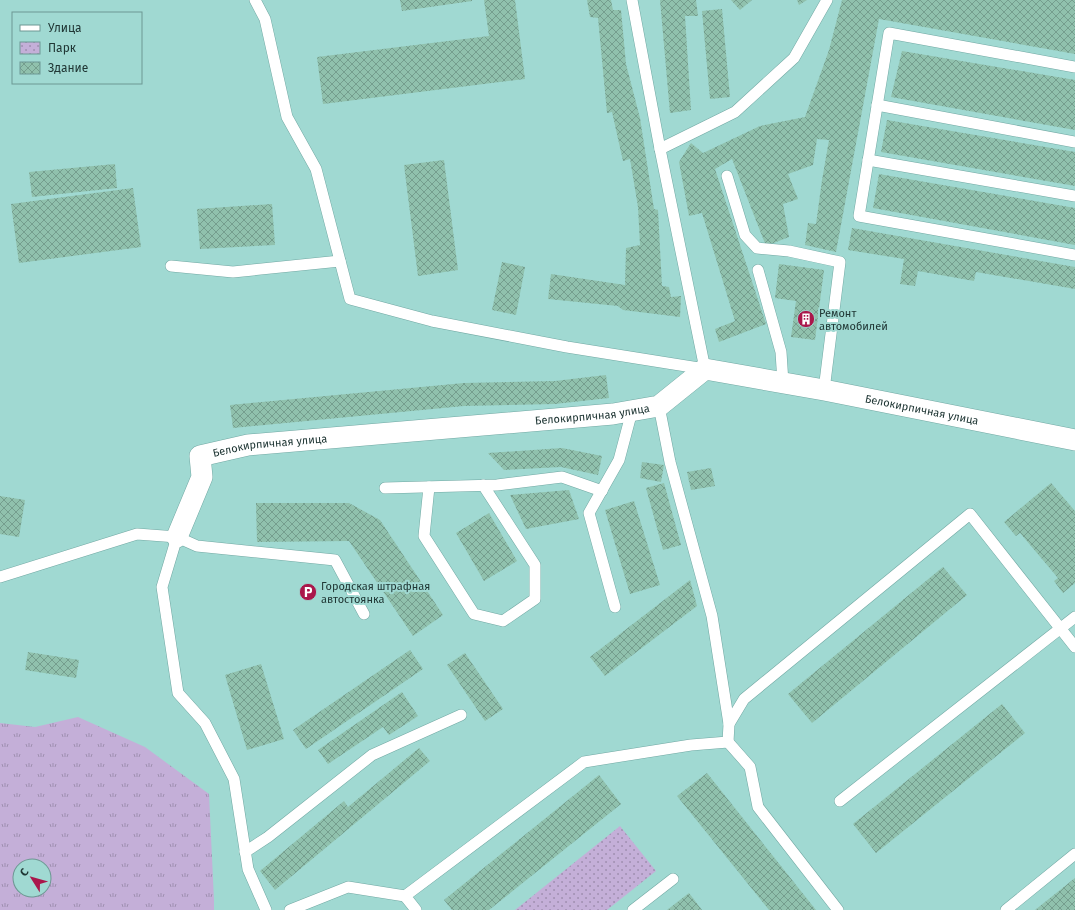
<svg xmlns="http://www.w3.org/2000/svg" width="1075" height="910" font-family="'Fira Sans',sans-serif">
  <defs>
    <pattern id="grass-tufts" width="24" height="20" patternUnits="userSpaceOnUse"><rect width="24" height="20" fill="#c4afd8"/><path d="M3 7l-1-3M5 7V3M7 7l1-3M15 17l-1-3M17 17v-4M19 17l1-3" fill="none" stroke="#9f8fb0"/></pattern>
    <pattern id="park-dots" width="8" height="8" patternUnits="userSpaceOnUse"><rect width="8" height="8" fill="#c4afd8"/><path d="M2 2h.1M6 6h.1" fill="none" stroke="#9f8fb0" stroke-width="1.8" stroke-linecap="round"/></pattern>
    <pattern id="building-cross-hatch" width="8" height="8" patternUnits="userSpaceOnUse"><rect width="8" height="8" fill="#90c1ad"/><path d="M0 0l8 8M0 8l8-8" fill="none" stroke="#759e8e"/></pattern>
  </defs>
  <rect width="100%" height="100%" fill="#a0d9d2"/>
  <path fill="url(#grass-tufts)" fill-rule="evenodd" d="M78 717 145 747 209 794 214 900V910H0V723L35 727ZM20 866H44V890H20Z"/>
  <path fill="url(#park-dots)" d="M620 826 656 871 607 910H515Z"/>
  <g fill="url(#building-cross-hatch)">
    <path d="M400 0H472V1L402 11Z"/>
    <path d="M484 0H515L525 79 323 104 317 57 489 36Z"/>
    <path d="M587 0H611L613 10H621L626 64 640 118 654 209 658 210 662 286 669 287 671 297 681 296 680 317 623 310 618 306 548 299 551 274 625 285 626 248 640 245 638 207 630 159 623 161 612 112 607 113 598 18 590 17Z"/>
    <path d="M660 0H696L698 16H685L691 110 670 113Z"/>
    <path d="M731 0H752L740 10Z"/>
    <path d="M797 0H807L799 5Z"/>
    <path d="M842 0H1075V54L879 19 836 252 805 245 808 223 816 224 822 180 829 140 817 139 813 165 788 174 798 199 783 204 789 237 766 246 732 159 715 169 766 324 719 342 715 329 735 321 702 213 689 216 679 162 691 143 703 153 760 126 805 117 829 50Z"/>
    <path d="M722 9 730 97 710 99 702 11Z"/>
    <path d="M902 51 1075 80V130L891 97Z"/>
    <path d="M887 120 1075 152V186L881 152Z"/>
    <path d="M444 160 458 270 418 276 404 165Z"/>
    <path d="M115 164 117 188 32 197 29 172Z"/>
    <path d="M879 174 1075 208V245L873 208Z"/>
    <path d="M133 188 141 247 19 263 11 204Z"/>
    <path d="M272 204 275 245 200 249 197 209Z"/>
    <path d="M852 228 1075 267V289L976 272 974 281 918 271 915 286 900 284 904 259 848 250Z"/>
    <path d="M502 262 525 267 516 315 492 310Z"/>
    <path d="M779 264 824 270 815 340 791 337 796 301 775 298Z"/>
    <path d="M606 375 609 398 555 404 464 406 233 428 230 405 464 383 555 381Z"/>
    <path d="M562 448 602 456 598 475 561 467 504 470 488 453Z"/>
    <path d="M642 462 664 465 661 482 640 478Z"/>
    <path d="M711 468 715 486 691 490 687 472Z"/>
    <path d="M664 483 681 545 663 550 646 488Z"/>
    <path d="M1051 483 1075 511V583L1063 593 1054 581 1058 578 1020 533 1016 536 1004 522Z"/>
    <path d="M569 490 579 519 526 529 510 495Z"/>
    <path d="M0 496 25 500 19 537 0 534Z"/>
    <path d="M634 501 660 585 630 594 605 510Z"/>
    <path d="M256 503H349L380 520 443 615 413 636 349 541 257 542Z"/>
    <path d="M489 513 517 561 484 581 456 533Z"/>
    <path d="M943 567 967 595 812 723 788 694Z"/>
    <path d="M690 580 697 606 605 676 590 657Z"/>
    <path d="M410 650 423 669 306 749 293 730Z"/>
    <path d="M28 652 79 660 76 678 25 670Z"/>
    <path d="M465 653 503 709 485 721 447 665Z"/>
    <path d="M261 664 284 739 247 750 225 675Z"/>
    <path d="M402 692 418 716 389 735 383 727 328 764 318 750Z"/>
    <path d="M1002 704 1025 733 876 853 853 824Z"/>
    <path d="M419 748 430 761 275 890 260 871 344 801 348 807Z"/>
    <path d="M707 773 816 910H769L677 796Z"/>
    <path d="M599 775 621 804 489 910H452L444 900Z"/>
    <path d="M1075 878V910H1035Z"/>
    <path d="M689 893 702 910H667Z"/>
  </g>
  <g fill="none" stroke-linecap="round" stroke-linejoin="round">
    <defs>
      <g id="service">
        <path d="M255 0 265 19 287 117 316 169 350 299 432 321 567 347 705 369 660 149 632 0"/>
        <path d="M1075 67 889 33 859 216 1075 255"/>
        <path d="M877 105 1075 142"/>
        <path d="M660 149 735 112 794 58 827 0"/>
        <path d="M868 160 1075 196"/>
        <path d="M727 176 745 235 757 248 789 251 840 262 824 390"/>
        <path d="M171 266 233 272 340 261"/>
        <path d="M758 270 781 352 783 383"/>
        <path d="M659 406 670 462 712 616 729 724"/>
        <path d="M429 487 424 536 474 614 503 621 535 599V565L483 485"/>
        <path d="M385 488 497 485 562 477 602 491"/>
        <path d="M177 537 162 587 178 693 205 723 234 779 248 869 266 910"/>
        <path d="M0 577 137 534 177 537 197 546 335 560 364 614"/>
        <path d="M615 607 589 513 619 460 632 411"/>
        <path d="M728 742 750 767 758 807 838 910"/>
        <path d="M840 801 1075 617"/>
        <path d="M245 852 268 837 372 755 461 715"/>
        <path d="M290 910 348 887 405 896"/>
        <path d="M416 910 405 896 584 762 691 745 728 742 729 724 744 699 970 514 1075 647"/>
        <path d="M633 910 673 879"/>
        <path d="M1006 910 1075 854"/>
      </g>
      <g id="minor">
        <path id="s1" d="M177 537 202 477 200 456 248 445 613 414 659 406 705 369 824 390 1075 440"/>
      </g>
    </defs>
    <use href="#service" stroke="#71a8a3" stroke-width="12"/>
    <use href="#minor" stroke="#71a8a3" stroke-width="22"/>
    <use href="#service" stroke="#fff" stroke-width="11"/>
    <use href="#minor" stroke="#fff" stroke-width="21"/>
  </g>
  <defs>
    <symbol id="building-disc" viewBox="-11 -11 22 22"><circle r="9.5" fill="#aa174b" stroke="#a0d9d2"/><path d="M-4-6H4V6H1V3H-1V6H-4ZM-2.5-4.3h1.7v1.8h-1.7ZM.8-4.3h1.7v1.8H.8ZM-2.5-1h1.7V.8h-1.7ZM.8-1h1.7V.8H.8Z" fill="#fff"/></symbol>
    <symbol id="parking-disc" viewBox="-11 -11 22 22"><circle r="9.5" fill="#aa174b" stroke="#a0d9d2"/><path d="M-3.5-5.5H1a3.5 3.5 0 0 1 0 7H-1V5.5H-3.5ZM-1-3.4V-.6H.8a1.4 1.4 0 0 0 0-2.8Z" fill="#fff"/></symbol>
  </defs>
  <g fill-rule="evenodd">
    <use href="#building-disc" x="796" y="309" width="20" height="20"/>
    <use href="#parking-disc" x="298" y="582" width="20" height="20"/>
  </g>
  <g text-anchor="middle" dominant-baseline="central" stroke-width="4" stroke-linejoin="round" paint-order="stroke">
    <g font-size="11" fill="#203735" stroke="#a0d9d2" text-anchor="start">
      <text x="819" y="313">Ремонт<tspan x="819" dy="13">автомобилей</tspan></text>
      <text x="321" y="586">Городская штрафная<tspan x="321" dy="13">автостоянка</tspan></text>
    </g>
    <g font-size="11" fill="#203735" stroke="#a0d9d2">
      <text stroke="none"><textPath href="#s1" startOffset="828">Белокирпичная улица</textPath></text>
      <text stroke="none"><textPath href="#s1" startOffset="481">Белокирпичная улица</textPath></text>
      <text stroke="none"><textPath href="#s1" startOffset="157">Белокирпичная улица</textPath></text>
    </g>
  </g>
  <rect x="12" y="12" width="130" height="72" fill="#a0d9d2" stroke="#6d9893"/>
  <rect x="20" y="25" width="20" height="6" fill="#ffffff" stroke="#6d9893"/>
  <text x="48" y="32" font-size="12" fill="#203735">Улица</text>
  <rect x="20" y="42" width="20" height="12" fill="url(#park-dots)" stroke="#6d9893"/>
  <text x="48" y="52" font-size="12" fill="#203735">Парк</text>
  <rect x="20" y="62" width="20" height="12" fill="url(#building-cross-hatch)" stroke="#6d9893"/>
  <text x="48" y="72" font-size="12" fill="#203735">Здание</text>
  <g transform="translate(32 878) rotate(307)"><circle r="19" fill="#a0d9d2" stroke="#6d9893"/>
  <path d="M0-3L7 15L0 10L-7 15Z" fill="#aa174b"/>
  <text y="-6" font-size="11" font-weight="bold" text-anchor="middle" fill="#203735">С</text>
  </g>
</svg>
